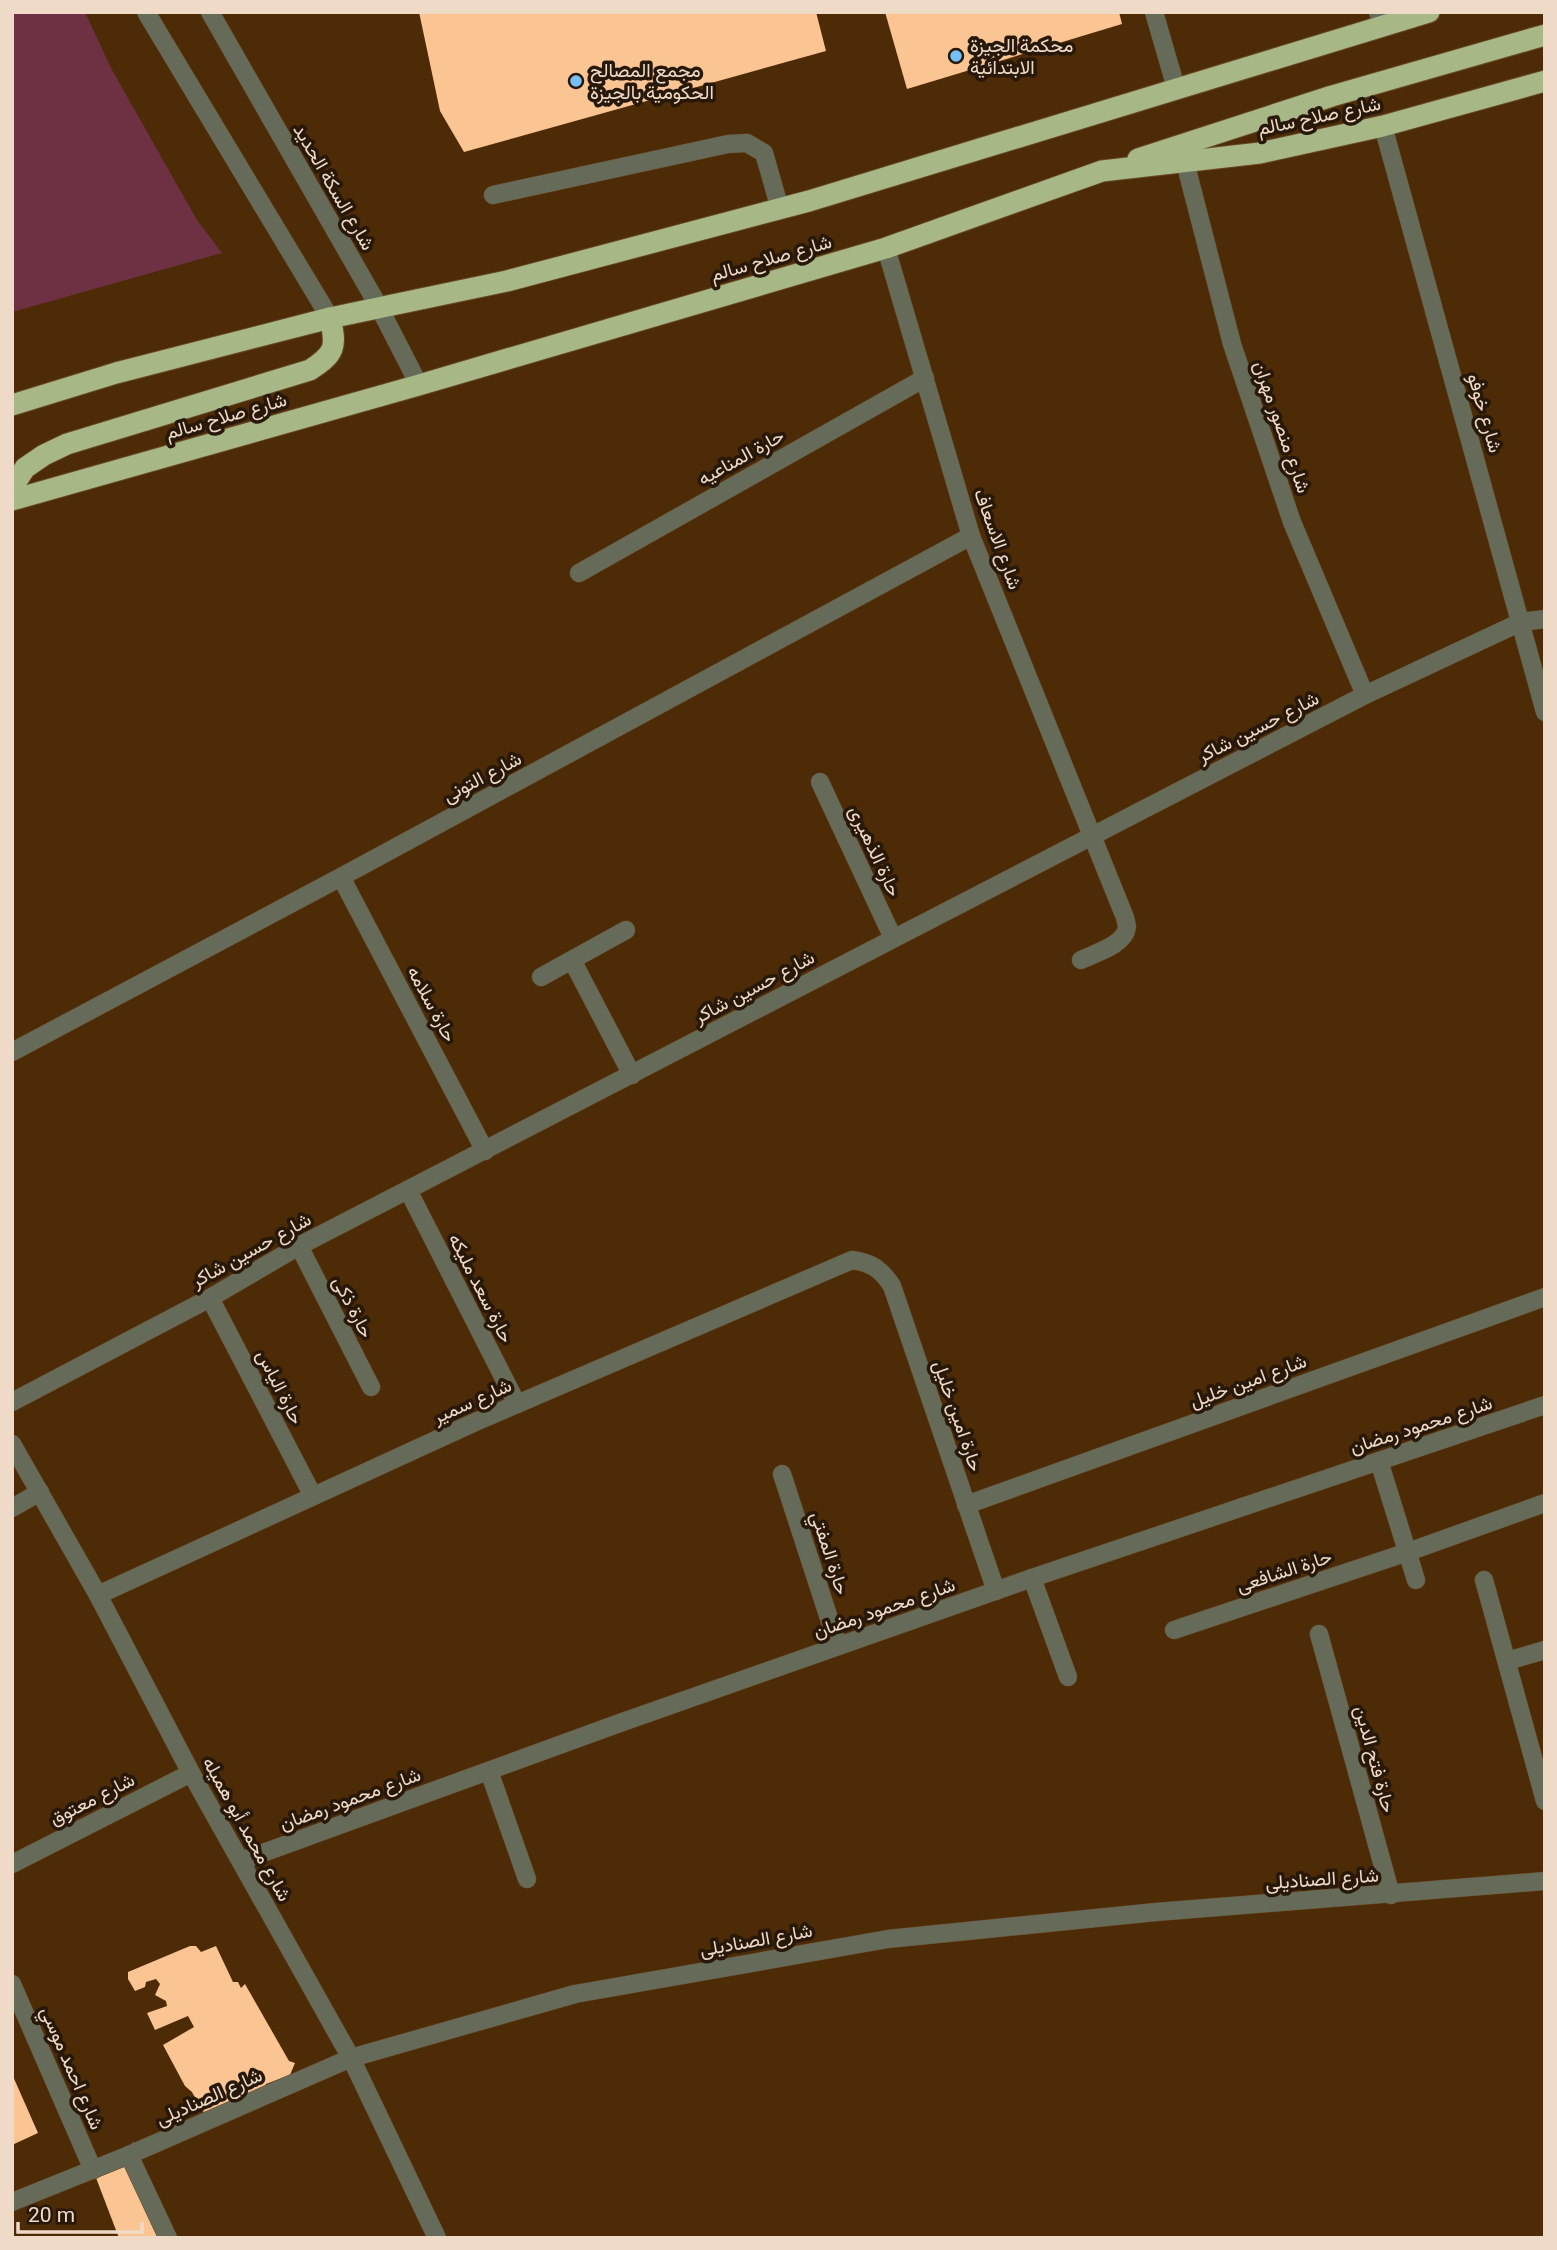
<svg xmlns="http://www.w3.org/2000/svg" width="1557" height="2250" font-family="Roboto,Vazirmatn,sans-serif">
  <rect width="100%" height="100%" fill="#4c2b06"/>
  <path fill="#6d3143" d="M12 12H85L112 70 197 220 222 253 12 312Z"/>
  <g fill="#fac493">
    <path d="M419 12H816L826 51 464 152 440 111Z"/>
    <path d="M885 12H1119L1122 24 907 89Z"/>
    <path d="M190 1946H196L201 1952 216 1946 233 1982H238L241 1988 245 1984 289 2061 295 2063 290 2075 266 2084 263 2091 207 2113 202 2111 192 2092 185 2086 163 2045 194 2027 188 2016 155 2030 147 2013 167 2006 166 2001 155 1995 160 1984 156 1979 146 1982 145 1987 135 1991 128 1979V1972Z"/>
    <path d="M12 2074 38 2133 12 2145Z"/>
    <path d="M134 2142 169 2238H119L93 2170Z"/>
  </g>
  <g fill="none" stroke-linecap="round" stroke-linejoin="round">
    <defs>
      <g id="minor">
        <path d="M146 12 330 318"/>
        <path d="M210 12 379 307 419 385"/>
        <path d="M1154 12 1176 88"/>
        <path d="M1378 12 1382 26"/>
        <path d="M1383 126 1545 712"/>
        <path d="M1185 162 1232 344 1292 522 1365 695"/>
        <path d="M493 195 728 144 747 143 764 153 780 209"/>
        <path d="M886 248 971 536 1124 915C1125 916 1127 926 1127 927 1125 945 1095 953 1081 960"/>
        <path d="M579 573 925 378"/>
        <path d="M820 782 893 938"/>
        <path d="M341 877 485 1151"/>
        <path d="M572 960 632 1075"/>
        <path d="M541 977 626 930"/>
        <path d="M12 1052 341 877 971 536"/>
        <path d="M408 1190 517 1404"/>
        <path d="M299 1246 371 1387"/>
        <path d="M210 1298 313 1496"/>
        <path d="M12 1402 210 1298 299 1246 1365 695 1521 622 1545 619"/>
        <path d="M12 1444 98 1595 191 1773 351 2058 437 2238"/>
        <path d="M1379 1461 1416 1580"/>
        <path d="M782 1474 838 1646"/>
        <path d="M966 1505 1545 1297"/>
        <path d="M12 1508 40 1492"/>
        <path d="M1032 1578 1068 1677"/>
        <path d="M1484 1580 1545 1801"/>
        <path d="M98 1595 473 1423 852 1260C872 1263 881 1269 892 1286L996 1591"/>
        <path d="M1174 1630 1408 1552 1545 1503"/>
        <path d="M1319 1634 1391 1895"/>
        <path d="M1507 1661 1545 1650"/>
        <path d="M489 1771 527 1879"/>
        <path d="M241 1861 617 1724 1032 1578 1545 1405"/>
        <path d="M12 1864 191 1773"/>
        <path d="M12 1984 93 2170"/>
        <path d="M129 2155 168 2238"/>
        <path d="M12 2202 129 2155 351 2058 575 1994 888 1939 1156 1912 1545 1881"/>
      </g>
      <g id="highway">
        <path d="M1138 159 1332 96 1545 35"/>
        <path d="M12 405 116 373 330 318 507 281 809 201 1429 12"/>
        <path d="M12 488 25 468 44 455 67 444 310 370C335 354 337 347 330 318"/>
        <path d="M12 500 419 385 886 248 1102 171 1260 153 1383 126 1545 81"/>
      </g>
    </defs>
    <use href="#minor" stroke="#664725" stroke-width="19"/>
    <use href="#highway" stroke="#664725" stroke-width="23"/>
    <use href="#minor" stroke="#656b58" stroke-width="18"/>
    <use href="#highway" stroke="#a7b786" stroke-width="21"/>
  </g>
  <g fill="#77bff7" stroke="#27180a" stroke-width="2.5">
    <circle cx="956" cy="56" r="7"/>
    <circle cx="576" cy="81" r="7"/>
  </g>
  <g text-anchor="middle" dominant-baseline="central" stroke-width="7" stroke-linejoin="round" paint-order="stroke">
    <g font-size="19" fill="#efdac7" stroke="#27180a" text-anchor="start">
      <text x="970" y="45">محكمة الجيزة<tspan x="970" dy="22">الابتدائية</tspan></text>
      <text x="590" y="70">مجمع المصالح<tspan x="590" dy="22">الحكومية بالجيزة</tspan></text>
    </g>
    <g font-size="19" fill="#efdac7" stroke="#27180a">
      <text transform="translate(1319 116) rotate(-12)">شارع صلاح سالم</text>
      <text transform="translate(334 187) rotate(60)">شارع السكة الحديد</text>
      <text transform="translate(771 258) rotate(-16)">شارع صلاح سالم</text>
      <text transform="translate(1485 413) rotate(74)">شارع خوفو</text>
      <text transform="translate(226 416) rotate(-16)">شارع صلاح سالم</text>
      <text transform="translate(1282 427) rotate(71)">شارع منصور مهران</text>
      <text transform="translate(741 457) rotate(-29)">حارة المناعيه</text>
      <text transform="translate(998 539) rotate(70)">شارع الاسعاف</text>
      <text transform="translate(1258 727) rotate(-27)">شارع حسين شاكر</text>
      <text transform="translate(482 777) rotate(-28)">شارع التونى</text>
      <text transform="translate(875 851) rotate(65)">حارة الذهيرى</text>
      <text transform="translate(754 987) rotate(-28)">شارع حسين شاكر</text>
      <text transform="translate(432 1004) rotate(62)">حارة سلامه</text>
      <text transform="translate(251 1250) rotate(-29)">شارع حسين شاكر</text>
      <text transform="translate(481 1288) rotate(63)">حارة سعد مليكه</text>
      <text transform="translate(353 1307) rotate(63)">حارة ذكى</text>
      <text transform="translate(1248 1381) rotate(-20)">شارع امين خليل</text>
      <text transform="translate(280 1387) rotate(63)">حارة الياس</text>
      <text transform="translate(472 1401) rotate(-24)">شارع سمير</text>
      <text transform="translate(958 1416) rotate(71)">حارة امين خليل</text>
      <text transform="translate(1421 1425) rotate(-18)">شارع محمود رمضان</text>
      <text transform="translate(830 1553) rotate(72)">حارة المفتي</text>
      <text transform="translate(1284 1571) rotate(-18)">حارة الشافعى</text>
      <text transform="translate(884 1608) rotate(-19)">شارع محمود رمضان</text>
      <text transform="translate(1375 1759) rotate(75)">حارة فتح الدين</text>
      <text transform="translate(92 1799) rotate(-27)">شارع معتوق</text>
      <text transform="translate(350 1799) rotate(-20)">شارع محمود رمضان</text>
      <text transform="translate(247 1829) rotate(61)">شارع محمد أبو هميله</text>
      <text transform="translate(1322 1879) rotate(-4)">شارع الصناديلى</text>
      <text transform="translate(756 1940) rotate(-10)">شارع الصناديلى</text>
      <text transform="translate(72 2068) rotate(67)">شارع احمد موسي</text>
      <text transform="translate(209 2097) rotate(-24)">شارع الصناديلى</text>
    </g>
  </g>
  <rect width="1557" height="2250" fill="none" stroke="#efdac7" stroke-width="28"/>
  <path d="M18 2222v10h124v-10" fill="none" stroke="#efdac7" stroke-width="3.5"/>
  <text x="28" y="2222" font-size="21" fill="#efdac7" stroke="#27180a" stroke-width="5" paint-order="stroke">20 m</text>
</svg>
